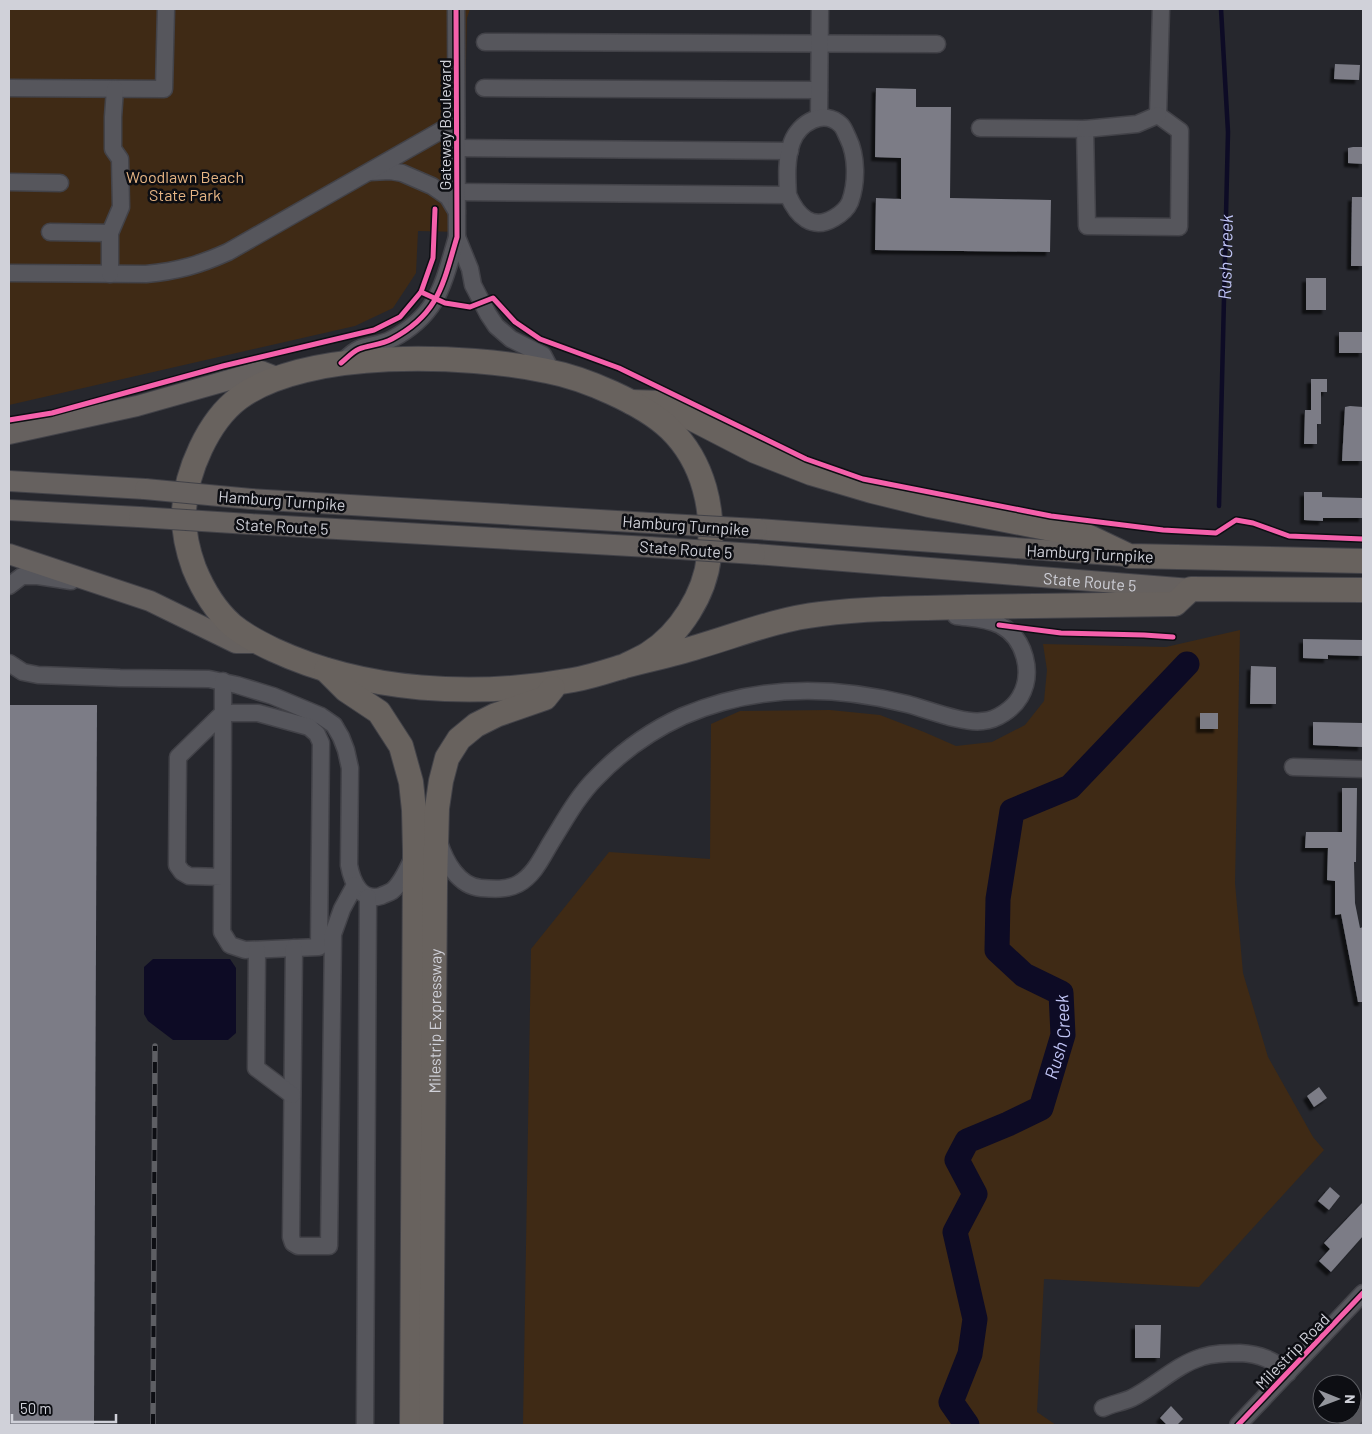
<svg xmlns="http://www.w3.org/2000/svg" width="1372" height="1434" font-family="Barlow,sans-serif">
  <defs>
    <filter id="shadow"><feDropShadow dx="-4" dy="4" stdDeviation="1" flood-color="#0009"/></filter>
  </defs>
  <rect width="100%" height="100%" fill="#26272d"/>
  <g fill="#3f2a15">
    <path d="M9 9H470L467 18 462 232 418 231 416 273 393 308 355 326 9 405Z"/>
    <path d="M1240 630 1235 883 1243 973 1268 1057 1313 1137 1324 1150 1199 1287 1044 1279 1037 1412 1056 1425H523L531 949 609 852 710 859 711 724 740 711 830 710 880 715 924 732 956 746 992 742 1025 725 1044 701 1047 670 1043 644 1166 647Z"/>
  </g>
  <path fill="#0d0b25" d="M153 959H230L236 968V1033L228 1040H173L148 1021 144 1014V967Z"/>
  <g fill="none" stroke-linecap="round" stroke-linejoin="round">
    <path stroke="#0d0b25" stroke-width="4.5" id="s1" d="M1219 506 1228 132 1221 9"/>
    <path stroke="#0d0b25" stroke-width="25" id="s2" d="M967 1425 951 1402 970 1354 975 1319 955 1232 975 1194 957 1160 967 1141 1008 1124 1041 1108 1063 1035 1061 993 1024 975 997 950 998 899 1012 811 1070 787 1187 664"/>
  </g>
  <g fill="#7b7c86" filter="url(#shadow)">
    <path d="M1335 64 1360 65 1359 80 1334 79Z"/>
    <path d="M876 88 916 89V107H951L950 198 1051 200 1050 252 875 250 876 198 901 199V158L875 157Z"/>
    <path d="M1353 147H1363V164L1348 163V148Z"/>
    <path d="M1352 197H1363V266H1351Z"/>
    <rect x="1306" y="278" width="20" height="32"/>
    <rect x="1339" y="332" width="24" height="21"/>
    <path d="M1311 379H1327V392H1321V424H1317V444H1304L1305 410H1311Z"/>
    <path d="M1350 406 1363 407V461H1342L1345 407Z"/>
    <path d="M1304 492H1322V497L1363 498V518H1323V521L1304 520Z"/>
    <path d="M1303 639 1363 640V656L1328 655V659L1303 658Z"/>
    <path d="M1251 666 1276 667V704H1250Z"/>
    <path d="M9 705H97L94 1425H9Z"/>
    <rect x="1200" y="713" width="18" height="16"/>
    <path d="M1313 722 1363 723 1362 747 1313 745Z"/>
    <path d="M1342 788H1357L1356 862H1354L1355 903 1360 928 1363 927V1002H1358L1341 914 1335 915V881L1327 880 1328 848H1305L1306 832H1342Z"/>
    <path d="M1319 1087 1327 1098 1314 1107 1307 1096Z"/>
    <path d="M1330 1187 1340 1196 1329 1210 1318 1201Z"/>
    <path d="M1363 1202V1236L1331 1272 1319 1261 1330 1249 1324 1243Z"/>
    <path d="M1135 1325H1161L1160 1358H1135Z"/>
    <path d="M1171 1406 1183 1419 1177 1425H1167L1160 1418Z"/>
  </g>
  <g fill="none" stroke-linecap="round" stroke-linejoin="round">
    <defs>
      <g id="minor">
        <path d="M485 42 937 44"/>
        <path d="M9 88 164 89 166 9"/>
        <path d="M484 88 819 90"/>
        <path d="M819 117 820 9"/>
        <path d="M980 128 1085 129 1087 226 1179 227 1180 131 1158 115 1161 9"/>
        <path d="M1085 129 1137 124 1158 115"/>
        <path d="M457 148 790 151"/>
        <path d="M370 172 390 171 402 173 432 186 448 197 457 212"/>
        <path d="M9 182 60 183"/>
        <path d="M457 192 788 195C797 216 812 231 834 218 841 214 847 209 850 202 857 183 857 156 848 138 846 134 844 128 841 125 824 108 799 123 792 142 786 159 787 177 788 195"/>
        <path d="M50 232 110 233"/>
        <path d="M457 237 470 269 473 285 488 314 496 326 511 339 543 355 552 372"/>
        <path d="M9 273 146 274C178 271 199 265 228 252L456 122"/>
        <path d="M110 274V233L121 207 120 159 113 149V117L115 89"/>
        <path d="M341 363C346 359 352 352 359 349 369 345 381 345 392 339 439 314 443 284 457 237L456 9"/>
        <path d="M9 586 22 576H38L71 581"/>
        <path d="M9 663 23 672 38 675 120 678 209 679 237 685 273 696 321 716 334 725 341 737 346 750 350 768 349 865C352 882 361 902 381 896 385 894 389 893 392 891 402 883 408 868 413 857"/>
        <path d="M1293 767 1363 769"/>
        <path d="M439 842C445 861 458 886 481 888 493 889 507 890 518 884 535 875 543 855 553 839 566 818 578 796 596 778 621 752 650 731 683 716 755 685 832 685 907 704 927 709 963 724 983 721 997 720 1013 709 1020 697 1034 673 1025 638 1000 625 987 618 970 618 956 616"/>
        <path d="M222 877 189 876 182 872 177 865 178 757 223 713H258L309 727 317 734 321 743 319 947 245 950 230 945 222 932 223 713V681"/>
        <path d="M294 948 291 1237 293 1243 298 1246H329L333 934 342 909 355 885"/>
        <path d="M257 950 256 1068 292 1095"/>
        <path d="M1103 1408C1112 1404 1123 1402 1132 1398 1156 1386 1176 1365 1202 1357 1214 1353 1227 1353 1240 1353 1260 1354 1274 1360 1288 1373"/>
        <path d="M365 1425 368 897"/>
        <path d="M1238 1425 1363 1293"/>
        <path d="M1348 1425 1363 1408"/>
      </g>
      <g id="major">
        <path d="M9 434 137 406 261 371 279 378"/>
        <path d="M9 481 145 489"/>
        <path d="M251 499 650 523"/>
        <path d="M9 510 139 517"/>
        <path d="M249 524 649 547"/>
        <path d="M757 529 1125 556"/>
        <path d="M9 554 150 601 236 643H259"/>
        <path id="s3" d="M755 554 1191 589"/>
      </g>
      <g id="highway">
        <path d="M631 402 662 403 755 451 811 473 872 491 929 505 1087 536 1129 556 1363 561"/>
        <path d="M622 667C630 663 640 659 648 654 680 634 705 594 709 557 715 511 704 462 670 429 643 403 584 378 547 371 467 354 307 348 239 398 208 421 186 472 184 510 183 530 187 549 194 568 203 590 214 609 232 625 244 635 259 643 274 650 365 692 475 698 573 680 590 677 605 672 621 667 646 660 672 655 697 647 738 635 777 619 821 614 869 608 919 608 968 607 1037 606 1106 605 1175 604L1191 589 1363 590"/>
        <path d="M326 670 346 690 379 712 401 746 411 782 414 810 415 851 412 1425"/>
        <path id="s4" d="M431 1425 435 885 437 808 441 781 447 758 459 739 476 725 496 715 545 698 553 688"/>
      </g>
    </defs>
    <use href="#minor" stroke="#424248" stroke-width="19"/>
    <use href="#major" stroke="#424248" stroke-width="22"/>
    <use href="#highway" stroke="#424248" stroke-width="26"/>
    <use href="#minor" stroke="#56565c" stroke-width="16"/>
    <use href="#major" stroke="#66615f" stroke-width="20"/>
    <use href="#highway" stroke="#68625e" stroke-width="24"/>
    <defs>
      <path id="rail" d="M153 1425 155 1046"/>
    </defs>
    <use href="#rail" stroke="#5e5f64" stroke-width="5.5"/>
    <use href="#rail" stroke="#0d0e13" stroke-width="4" stroke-dasharray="11" stroke-linecap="butt"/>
    <defs>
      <g id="major-bridge">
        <path d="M145 489 251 499"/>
        <path d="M139 517 249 524"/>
        <path d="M650 523 757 529"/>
        <path d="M649 547 755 554"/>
      </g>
    </defs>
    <use href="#major-bridge" stroke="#424248" stroke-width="22" stroke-linecap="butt"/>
    <use href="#major-bridge" stroke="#66615f" stroke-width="20"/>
    <defs>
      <g id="cycleway">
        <path d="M421 292 445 303 470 307 493 298 515 322 540 339 619 368 806 459 863 479 1051 516 1163 530 1216 533 1236 520 1253 523 1289 536 1363 539"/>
        <path d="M341 363C346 359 352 352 359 349 369 345 381 345 392 339 439 314 443 284 457 237L456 9"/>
        <path d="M9 420 52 413 223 366 374 330 400 317 421 292 433 258 435 209"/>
        <path d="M999 625 1061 633 1144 635 1173 637"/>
        <path d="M1238 1425 1363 1293"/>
      </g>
    </defs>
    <use href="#cycleway" stroke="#0d0e13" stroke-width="8"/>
    <use href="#cycleway" stroke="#f560ab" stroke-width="5"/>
  </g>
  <g text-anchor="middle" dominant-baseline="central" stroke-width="5" stroke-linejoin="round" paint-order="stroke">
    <g font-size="16" fill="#d0d1d9" stroke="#0d0e13">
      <text transform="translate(444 125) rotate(-90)">Gateway Boulevard</text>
      <text transform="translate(282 500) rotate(4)">Hamburg Turnpike</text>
      <text transform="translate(686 525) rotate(4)">Hamburg Turnpike</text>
      <text transform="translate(282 526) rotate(3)">State Route 5</text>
      <text transform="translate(686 549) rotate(4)">State Route 5</text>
      <text transform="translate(1090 553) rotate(3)">Hamburg Turnpike</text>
      <text stroke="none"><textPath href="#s3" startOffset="336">State Route 5</textPath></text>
      <text stroke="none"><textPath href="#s4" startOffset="404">Milestrip Expressway</textPath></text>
      <text transform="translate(1292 1351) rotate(-46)">Milestrip Road</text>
    </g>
    <g font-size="16" fill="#e6b584" stroke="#0d0e13">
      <text x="185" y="176">Woodlawn Beach<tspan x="185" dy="18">State Park</tspan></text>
    </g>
    <g font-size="18" font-style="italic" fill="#c0c4f5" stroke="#0d0e13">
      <text stroke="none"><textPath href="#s1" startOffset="249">Rush Creek</textPath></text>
      <text stroke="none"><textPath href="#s2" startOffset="462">Rush Creek</textPath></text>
    </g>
  </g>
  <rect width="1372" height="1434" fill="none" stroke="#d0d1d9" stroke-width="20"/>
  <g transform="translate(1337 1399) rotate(91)"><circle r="24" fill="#0d0e13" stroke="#5b5c62"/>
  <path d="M0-4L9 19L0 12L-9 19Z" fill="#94969d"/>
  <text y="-8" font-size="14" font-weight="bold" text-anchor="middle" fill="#d0d1d9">N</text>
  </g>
  <path d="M12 1414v8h104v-8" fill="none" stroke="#d0d1d9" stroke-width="2.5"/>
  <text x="20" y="1414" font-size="15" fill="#d0d1d9" stroke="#0d0e13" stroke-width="4" paint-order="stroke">50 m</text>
</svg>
